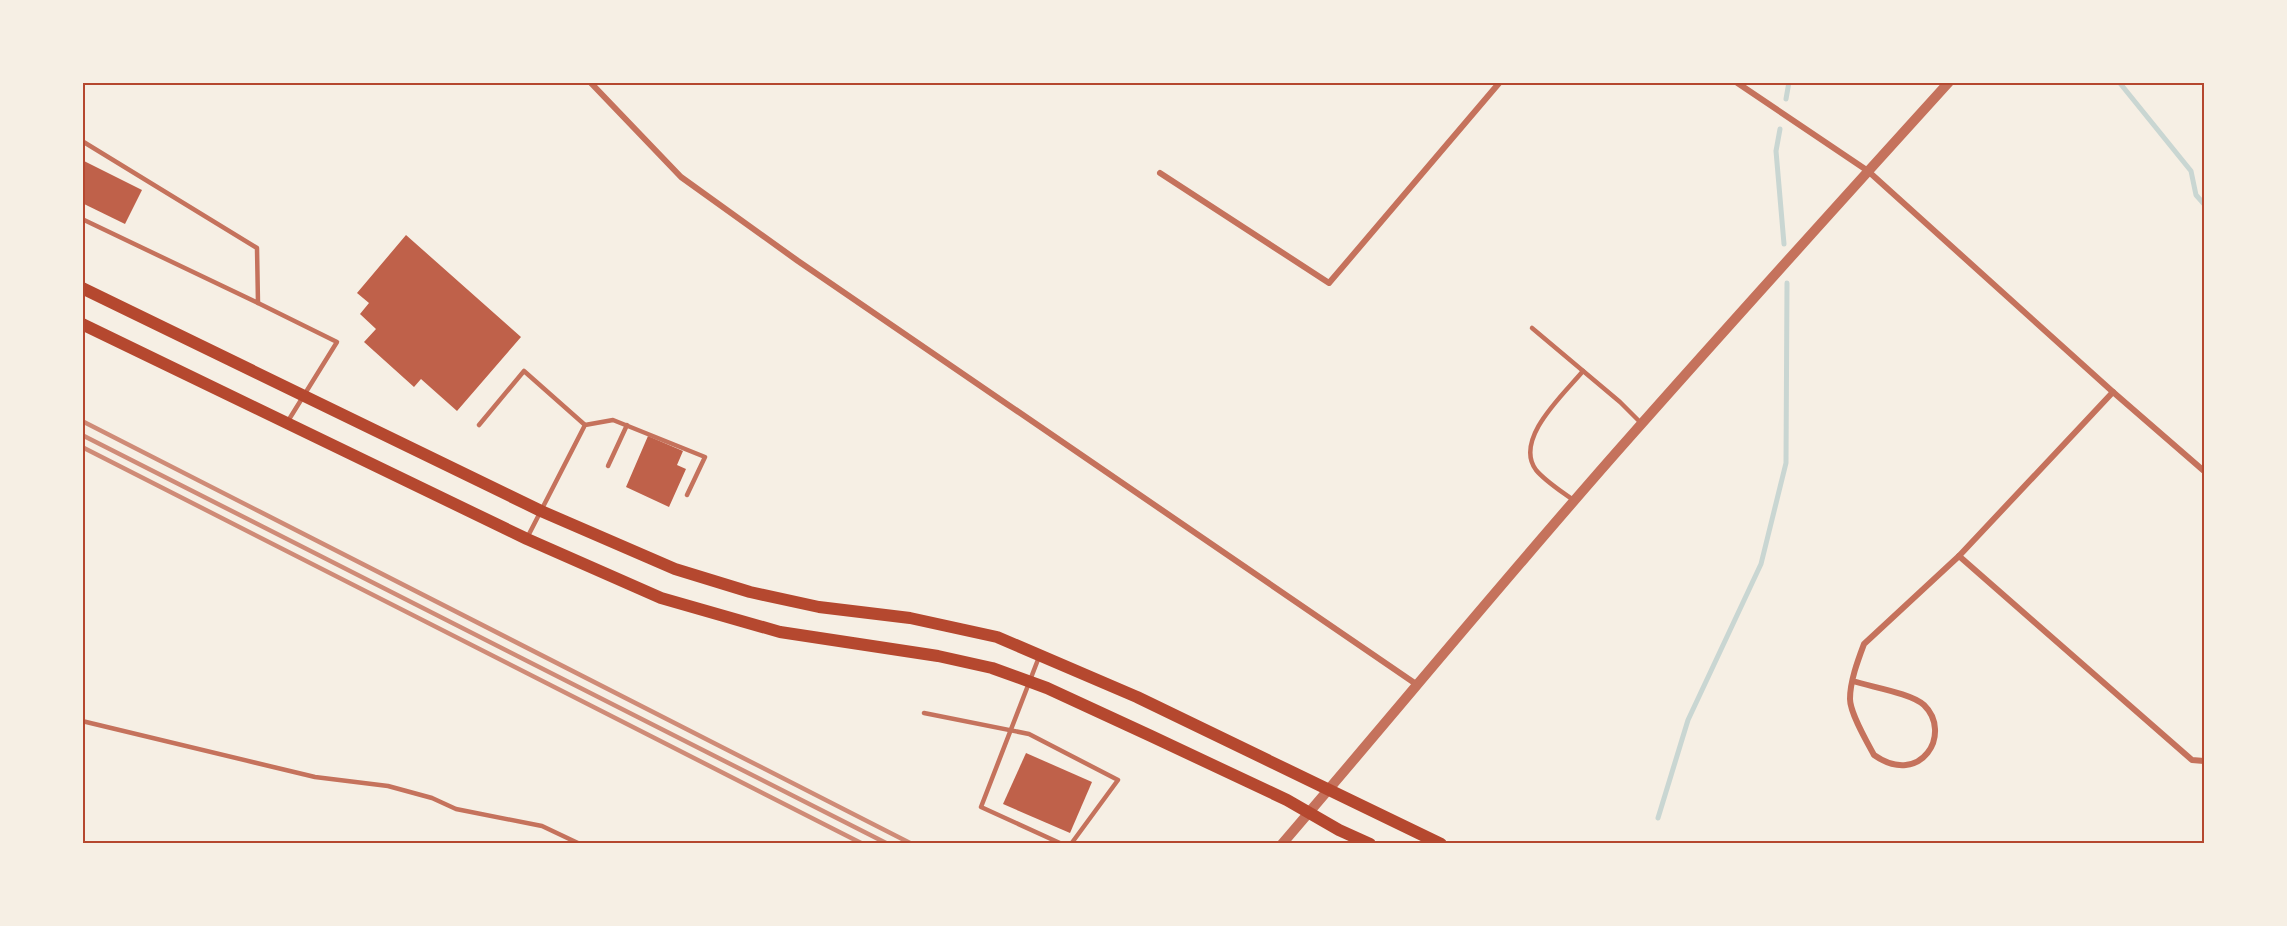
<svg xmlns="http://www.w3.org/2000/svg" width="2287" height="926" font-family="'Exo 2',sans-serif">
  <rect width="100%" height="100%" fill="#f6efe4"/>
  <g fill="none" stroke-linecap="round" stroke-linejoin="round">
    <g stroke="#c9d6d2" stroke-width="5">
      <path d="M2119 82 2191 171 2196 195 2204 204"/>
      <path d="M1786 99 1789 82"/>
      <path d="M1780 129 1776 151 1784 244"/>
      <path d="M1658 818 1688 720 1761 564 1786 463 1787 283"/>
    </g>
  </g>
  <g fill="#bf614a">
    <path d="M82 160 142 190 125 224 82 203Z"/>
    <path d="M406 235 521 337 457 411 421 379 414 387 364 342 376 329 360 314 369 303 357 293Z"/>
    <path d="M648 436 683 451 677 465 686 469 669 507 626 487Z"/>
    <path d="M1026 753 1092 782 1070 833 1003 804Z"/>
  </g>
  <g fill="none" stroke-linecap="round" stroke-linejoin="round">
    <g stroke="#c5725c" stroke-width="4.5">
      <path d="M82 141 257 248 258 303 82 219"/>
      <path d="M258 303 337 342 288 421"/>
      <path d="M1532 328 1620 402 1642 424"/>
      <path d="M479 425 524 371 585 425"/>
      <path d="M608 466 627 425"/>
      <path d="M1573 500C1561 491 1545 481 1536 470 1513 439 1565 393 1583 371"/>
      <path d="M527 538 585 425 613 420 705 457 687 495"/>
      <path d="M1039 657 981 807 1062 844"/>
      <path d="M924 713 1029 734 1118 780 1071 844"/>
      <path d="M82 721 315 777 388 786 432 798 456 809 542 826 580 844"/>
    </g>
    <g stroke="#c5725c" stroke-width="6">
      <path d="M590 82 681 177 798 261 1416 684"/>
      <path d="M1736 82 1868 171 2113 392 2204 471"/>
      <path d="M1160 173 1329 283 1500 82"/>
      <path d="M1959 556 2192 760 2204 761"/>
      <path d="M1853 681C1871 687 1911 693 1924 705 1953 733 1921 788 1874 755 1867 742 1850 713 1850 699 1850 681 1858 660 1864 644L1959 556 2113 392"/>
    </g>
    <path stroke="#c5725c" stroke-width="10" d="M1282 844C1398 709 1511 571 1629 438 1735 318 1842 200 1949 82"/>
    <g stroke="#b5482f" stroke-width="12">
      <path d="M82 288 541 511 675 569 750 592 819 607 910 618 997 637 1137 697 1441 844"/>
      <path d="M82 324 527 539 661 598 780 632 938 656 992 668 1047 688 1151 736 1287 800 1339 830 1370 844"/>
    </g>
    <g stroke="#cf8b77" stroke-width="4.5">
      <path d="M82 421 912 844"/>
      <path d="M82 435 888 844"/>
      <path d="M82 447 863 844"/>
    </g>
  </g>
  <rect width="2287" height="926" fill="none" stroke="#f6efe4" stroke-width="168"/>
  <rect x="84" y="84" width="2119" height="758" fill="none" stroke="#b5482f" stroke-width="2"/>
</svg>
